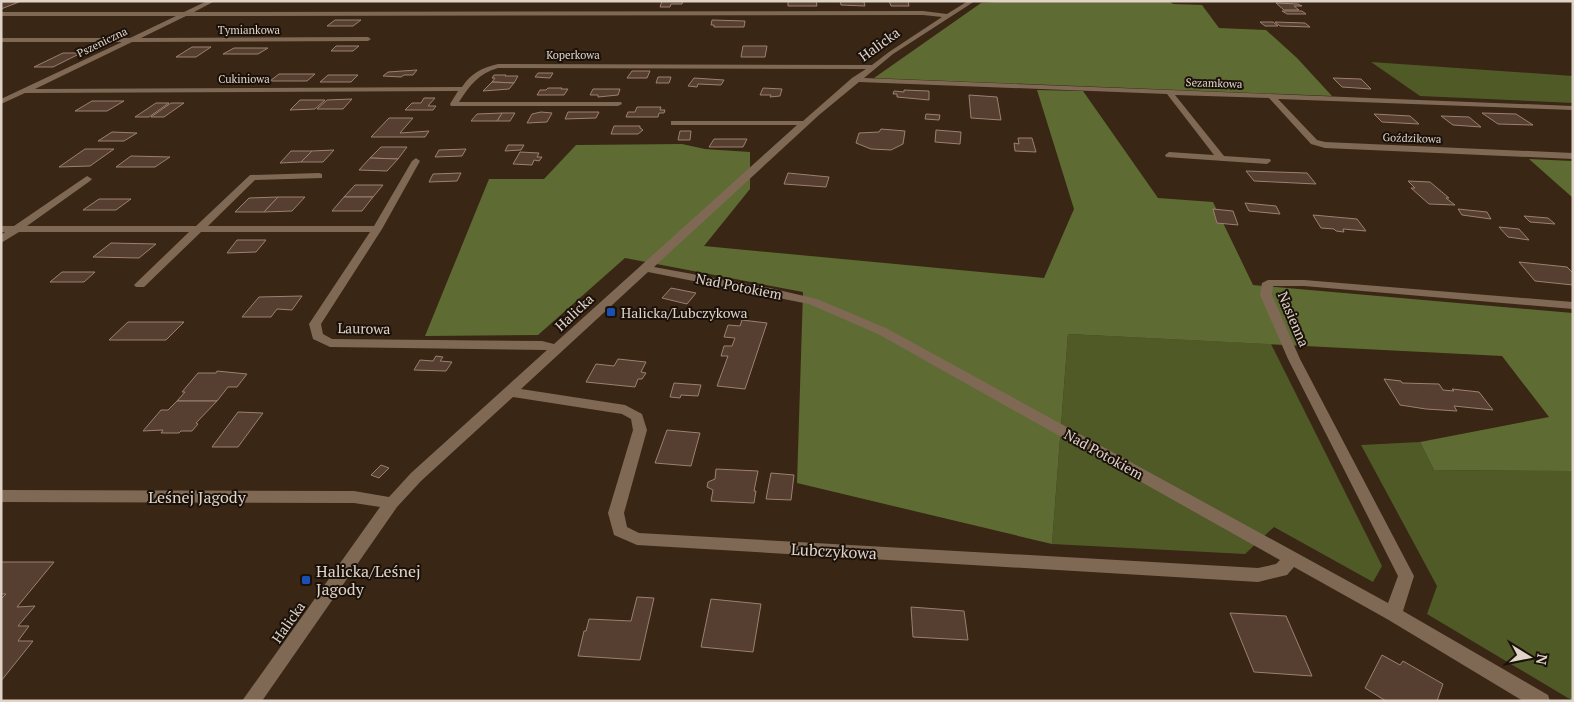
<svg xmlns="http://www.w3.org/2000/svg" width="1574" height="702" font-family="'PT Serif',serif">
  <rect width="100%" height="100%" fill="#392614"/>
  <g fill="#4f5a27">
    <path d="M1371 62 1573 76V103L1420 96Z"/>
    <path d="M1068 334 1271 344 1382 566 1373 582 1274 527 1245 554 1052 544Z"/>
    <path d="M1420 442 1434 470 1573 471V701L1427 614 1437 586 1361 445Z"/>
  </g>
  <g fill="#5e6b33">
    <path d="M1010 1H1169L1173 4 1202 5 1219 28 1266 30 1297 58 1332 96 874 78 981 3Z"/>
    <path d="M1037 90 1083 91 1158 198 1213 202 1253 285 1573 313V471L1434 470 1420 442 1549 417 1502 356 1068 334 1052 544 797 483 803 292 625 258 538 335 425 336 489 179H544L576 145 682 144 705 149 750 152V189L704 246 1044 278 1074 209Z"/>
    <path d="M1529 159 1573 161V198Z"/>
  </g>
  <g fill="#563e30" stroke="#9c8071">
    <path d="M662 1H683L682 4H671L670 7H660Z"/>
    <path d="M788 1H816L817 6H788Z"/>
    <path d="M840 1H862L864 2 865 6 841 5Z"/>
    <path d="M889 1H908L909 6H891Z"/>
    <path d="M1 2H19L1 9Z"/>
    <path d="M1276 3 1298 4 1302 6H1294L1299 10H1284Z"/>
    <path d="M1282 11H1302L1306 14H1287Z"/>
    <path d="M335 20H361L353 26H327Z"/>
    <path d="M712 20 745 21 744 27H714V25H711Z"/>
    <path d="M1260 22H1273L1278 26H1265Z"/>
    <path d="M1275 22 1305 23 1310 27 1280 26Z"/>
    <path d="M336 46H359L353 51H331Z"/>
    <path d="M743 46H767L765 57H741Z"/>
    <path d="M192 47H211L196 57H176Z"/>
    <path d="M234 48H268L258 54H223Z"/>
    <path d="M63 53H81L53 67H34Z"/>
    <path d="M417 70 413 75H404L401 77 383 76 388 72Z"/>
    <path d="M632 71H650L647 78H627Z"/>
    <path d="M538 73H553L550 78 535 77Z"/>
    <path d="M279 74H315L307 81H270Z"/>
    <path d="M328 75H358L351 82H320Z"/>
    <path d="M494 75H506L505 76H518L514 83 492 82 495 78H492Z"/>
    <path d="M237 77 264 78 257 83 230 82Z"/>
    <path d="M658 77H671L669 83H656Z"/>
    <path d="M694 78 724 80 721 85 698 84 697 87 688 86Z"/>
    <path d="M1333 78 1361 79 1371 89 1342 87Z"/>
    <path d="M492 82 514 83 509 89 483 91Z"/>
    <path d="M548 88H562L561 89H568L564 95H537L540 90H546Z"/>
    <path d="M763 88 782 89 780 96 770 97 771 95H760Z"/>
    <path d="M593 89H620L618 95 598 97V95H590Z"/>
    <path d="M904 90 929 91V100L897 97V94H893L894 91 904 92Z"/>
    <path d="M969 95 997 97 1001 120 971 118Z"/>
    <path d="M424 98H435L428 106H436L433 110H405L412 103H421Z"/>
    <path d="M352 99 343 109H317L327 100Z"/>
    <path d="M300 100H325L315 109 290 110Z"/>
    <path d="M92 101H124L107 111H75Z"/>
    <path d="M156 103H169L149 117H135Z"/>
    <path d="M171 103H184L164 117H151Z"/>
    <path d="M637 107H661L660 110H665L664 113H659L658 117H626L628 112H635Z"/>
    <path d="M541 112 552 113 547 122 527 123 532 114Z"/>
    <path d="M568 112H599L596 118 565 119Z"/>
    <path d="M502 113H515L510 121H497Z"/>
    <path d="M502 113 497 121H471L477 114Z"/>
    <path d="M1482 113 1516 114 1533 125 1498 124Z"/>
    <path d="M926 114 940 115 939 120 925 119Z"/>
    <path d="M1374 114 1410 116 1419 124 1382 122Z"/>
    <path d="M1441 116 1469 117 1481 127 1453 125Z"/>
    <path d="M389 118H413L400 133 429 131 425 137H371Z"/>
    <path d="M614 126H640V128L643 130 638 134H611Z"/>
    <path d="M881 129 905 131 903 144 891 150 871 149 856 143 859 133 879 132Z"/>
    <path d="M936 130 961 132 960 144 935 142Z"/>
    <path d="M680 131H691L690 140H678Z"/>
    <path d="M112 132 137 133 124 141H98Z"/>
    <path d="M1018 138H1032L1036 152 1015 151 1014 143 1019 144Z"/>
    <path d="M714 139H747L743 147H709Z"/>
    <path d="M508 145H524L521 150 505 151Z"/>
    <path d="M381 147H407L398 159 370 158Z"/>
    <path d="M85 149H114L90 166 59 167Z"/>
    <path d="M466 149 462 156 435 157 439 150Z"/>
    <path d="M334 150 323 162H301L312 151Z"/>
    <path d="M291 151H312L301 162 280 163Z"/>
    <path d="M520 152 539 153 537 157H542L539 161 534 160 532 165 513 164Z"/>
    <path d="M131 156 170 157 155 167H116Z"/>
    <path d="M370 158 398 159 387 171 359 170Z"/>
    <path d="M1246 171 1307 173 1316 184 1254 181Z"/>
    <path d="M461 173 457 181 429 182 433 174Z"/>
    <path d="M788 173 829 177 826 187 784 184Z"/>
    <path d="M1408 181 1430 182 1449 198H1446L1455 205 1429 204 1411 188H1415Z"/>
    <path d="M355 185H383L373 197H344Z"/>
    <path d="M278 197 264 212H235L249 198Z"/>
    <path d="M278 197H305L292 211 264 212Z"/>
    <path d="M344 197H373L362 211H332Z"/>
    <path d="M99 199H131L116 210H83Z"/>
    <path d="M1245 203 1276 206 1280 214 1249 211Z"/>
    <path d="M1213 209 1233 211 1238 225 1217 223Z"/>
    <path d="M1458 209 1487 212 1491 219 1462 215Z"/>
    <path d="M1313 215 1357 219 1366 231 1343 229 1344 232 1336 231 1334 229 1321 228Z"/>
    <path d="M1524 216 1548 218 1555 224 1530 222Z"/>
    <path d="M1499 227 1519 229 1529 240 1508 237Z"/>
    <path d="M237 240H266L256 252 227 253Z"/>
    <path d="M111 243 156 244 139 258 93 257Z"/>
    <path d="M1519 262 1567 267 1573 273V285L1535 281Z"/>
    <path d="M62 272H95L84 282H50Z"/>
    <path d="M671 288 696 293 687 304 662 298Z"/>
    <path d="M302 296 292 310 277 309 271 317H242L259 297Z"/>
    <path d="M742 320 767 323 745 389 717 386 728 356H721L724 346H732L735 338 724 337 728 325 740 326Z"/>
    <path d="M128 322H184L166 340H109Z"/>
    <path d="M436 356 443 357 440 361 452 362 446 371 414 370 420 360 433 361Z"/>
    <path d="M618 359 646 362 641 372 646 373 642 379H638L635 387 586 382 596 364 614 366Z"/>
    <path d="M217 371 247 374 237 387H228L217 401H177L185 392H182L198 373H216Z"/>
    <path d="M1384 379 1401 381 1402 383 1439 384 1443 390 1454 391 1452 389 1479 392 1493 410 1454 406 1457 411 1426 409 1400 405Z"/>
    <path d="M674 383 701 385 698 396 681 395 680 398 670 397Z"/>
    <path d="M177 401H217L196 423 198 424 192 431H181L179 433H161L163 430 143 431 161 410H168Z"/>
    <path d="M238 412 263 413 238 447H212Z"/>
    <path d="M667 430 700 433 691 466 655 463Z"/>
    <path d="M381 465 389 468 379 478 371 475Z"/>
    <path d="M716 469 758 471 754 491H756L754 503 711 501 713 490 707 487 708 482 715 479Z"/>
    <path d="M771 473 794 475 791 500 766 499Z"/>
    <path d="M1 562H54L17 607 35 606 18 626H29L18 641H33L1 681V599L6 594H1Z"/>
    <path d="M637 597 654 598 640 660 578 656 584 631H586L589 619 631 621Z"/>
    <path d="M711 599 761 604 753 652 701 647Z"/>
    <path d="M911 607 964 611 968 640 913 637Z"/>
    <path d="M1230 613 1286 616 1312 676 1254 672Z"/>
    <path d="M1382 655 1400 665 1403 661 1443 684 1437 701H1386L1365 688Z"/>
  </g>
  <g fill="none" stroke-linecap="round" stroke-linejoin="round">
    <path fill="#7f6955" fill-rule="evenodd" d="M207 1H215L194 12 923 11 947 14 968 1H975L893 54 864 78 1573 106V110L1278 99 1317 140 1325 142 1573 153V159L1325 148 1311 144 1269 98 1175 95 1224 156 1270 159 1271 161 1267 164 1166 157 1165 155 1169 152 1214 155 1167 94 859 82 819 115 654 267 770 288 817 299 886 328 1388 603 1398 576 1288 359 1260 295 1262 283 1268 280H1304L1573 302V309L1304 286H1273L1272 295 1300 359 1414 576 1403 611 1548 695 1550 701H1523L1387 619 1294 567 1287 575 1258 582 637 545 614 535 608 513 633 430 631 419 622 414 513 397 421 481 397 507 262 701H242L380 507 354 503 1 502V490L354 491 389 497 411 473 547 350 330 347 313 339 309 324 370 232H201L144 287H136L134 285 136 283 189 232H19L1 243V235L5 232H1V226H14L87 176 92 179 90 181 27 226H196L250 175 319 173 322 174V178L255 180 208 226H374L412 161 416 158 420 161 382 229 321 324 323 334 332 339 542 341 554 344 797 125H671V121H803L852 78 866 69 498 68C479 73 469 86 459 102H621L622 104 618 106H451L450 104 458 91 25 93 1 104V99L122 42H1V38H130L176 16H1V12H184ZM923 15 942 17 889 52 872 65 498 64C482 68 471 73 462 87L35 89 132 42 368 41 371 39 368 37 141 38 186 16ZM648 272 809 304 878 334 1280 560 1276 564 1258 568 639 533 627 527 624 513 647 430 642 414 625 405 521 389Z"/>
  </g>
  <g fill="#1a4fb4" stroke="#1a110a" stroke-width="2">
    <rect x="606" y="307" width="10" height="10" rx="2.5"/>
    <rect x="301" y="575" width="10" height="10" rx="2.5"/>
  </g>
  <g text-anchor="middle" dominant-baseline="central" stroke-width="4" stroke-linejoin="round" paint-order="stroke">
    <g font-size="11" fill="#e0d3c8" stroke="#1a110a">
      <text x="249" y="30">Tymiankowa</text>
      <text transform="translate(102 42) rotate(-26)">Pszeniczna</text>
      <text x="573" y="55">Koperkowa</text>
      <text x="244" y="79">Cukiniowa</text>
      <text transform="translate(1214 83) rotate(2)">Sezamkowa</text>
      <text transform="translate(1412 138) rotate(2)">Goździkowa</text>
    </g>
    <g font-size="14" fill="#e0d3c8" stroke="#1a110a">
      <text transform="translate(879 44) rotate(-36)">Halicka</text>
      <text transform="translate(739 286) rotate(11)">Nad Potokiem</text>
      <text transform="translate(574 312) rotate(-43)">Halicka</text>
      <text transform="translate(1294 319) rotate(67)">Nasienna</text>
      <text transform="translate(364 328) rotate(1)">Laurowa</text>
      <text transform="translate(1104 454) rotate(29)">Nad Potokiem</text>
      <text transform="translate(288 622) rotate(-55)">Halicka</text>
    </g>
    <g font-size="14" fill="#e0d3c8" stroke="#1a110a" text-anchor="start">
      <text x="621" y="312">Halicka/Lubczykowa</text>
    </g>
    <g font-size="16" fill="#e0d3c8" stroke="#1a110a">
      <text x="197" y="497">Leśnej Jagody</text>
      <text transform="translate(834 551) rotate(3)">Lubczykowa</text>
    </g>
    <g font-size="16" fill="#e0d3c8" stroke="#1a110a" text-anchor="start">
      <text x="316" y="571">Halicka/Leśnej<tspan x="316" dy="18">Jagody</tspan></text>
    </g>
  </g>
  <rect width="1574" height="702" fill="none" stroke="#e0d3c8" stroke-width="5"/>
  <g transform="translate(1529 657) rotate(100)" stroke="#1a110a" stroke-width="4" paint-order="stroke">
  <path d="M0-4L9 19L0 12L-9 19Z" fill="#e0d3c8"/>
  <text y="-8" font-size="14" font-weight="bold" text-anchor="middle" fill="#e0d3c8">N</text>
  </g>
</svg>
